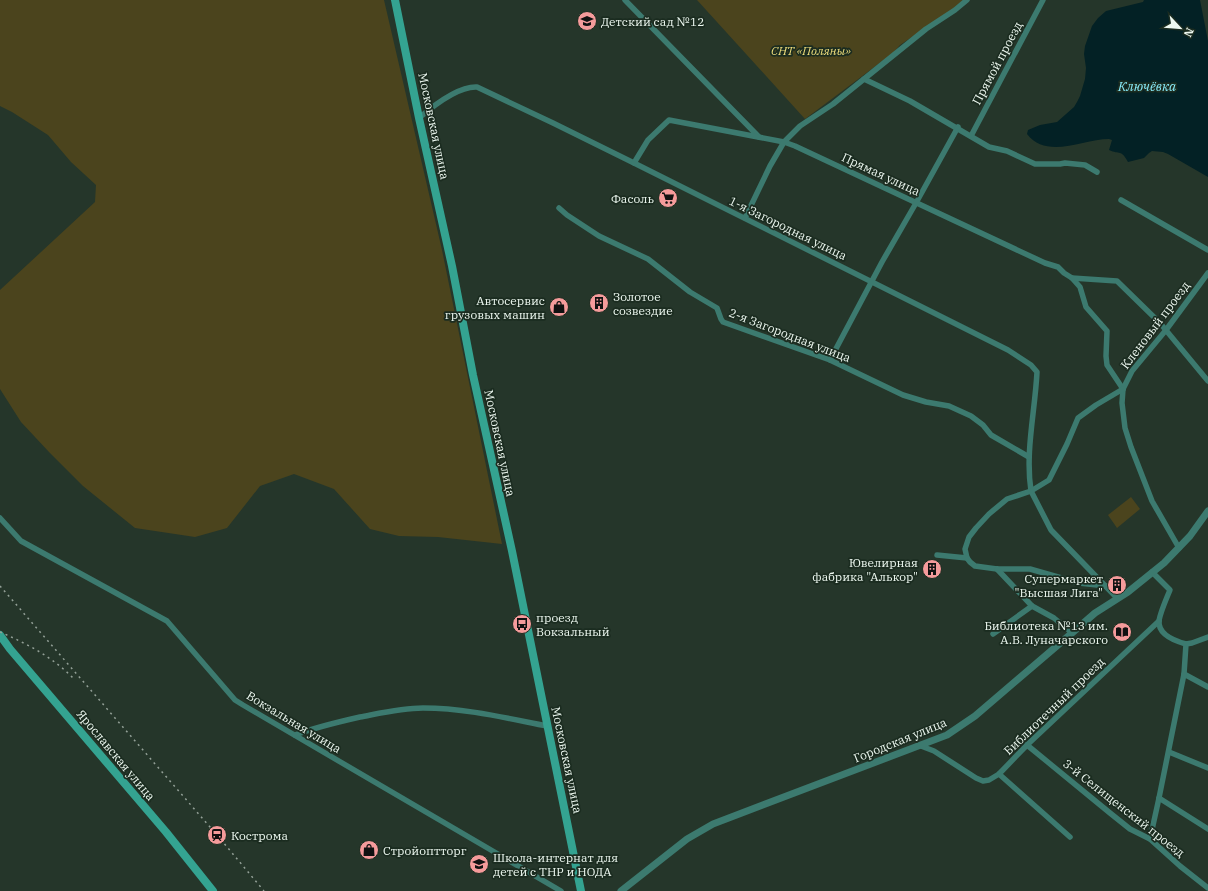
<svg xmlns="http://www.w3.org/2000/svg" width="1208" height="891" font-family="'IBM Plex Serif',serif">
  <rect width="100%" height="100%" fill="#25362a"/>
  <g fill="#4b441d">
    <path d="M0 0H384L442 250 502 544 438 537 399 536 370 529 334 489 294 474 260 486 227 528 195 537 135 528 83 486 49 452 21 422 0 389V290L95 202 96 185 71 162 48 135 12 112 0 106Z"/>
    <path d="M697 0H964L955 8 900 45 893 53 805 119Z"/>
    <path d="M1131 497 1140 509 1117 528 1108 515Z"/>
  </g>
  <path fill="#032125" d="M1144 0H1200L1208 41V177L1168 154 1163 152 1152 151 1149 153 1144 158 1128 162C1121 149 1120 155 1109 150L1112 140 1109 139C1083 139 1047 160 1027 134L1028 130 1040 125 1057 122 1074 107 1077 102 1080 96 1085 79 1086 68 1084 54 1085 46 1092 26 1098 18 1106 11 1143 2Z"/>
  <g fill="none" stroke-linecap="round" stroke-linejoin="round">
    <g stroke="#3c7a6f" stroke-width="5.5">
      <path d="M625 0 759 137"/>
      <path d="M864 79 910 101 989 147 1007 151 1035 164H1060L1065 163 1085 165 1097 172"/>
      <path d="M419 118C433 106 458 86 477 87L553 123 634 163 1008 350 1031 365 1037 372C1035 412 1025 452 1031 491L1007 499 989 514 976 528 969 537 965 549 967 558 970 562 975 566 997 569H1030L1079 583 1106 586"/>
      <path d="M971 136 1043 0"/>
      <path d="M634 163 648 140 669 120 784 142 795 146 1045 263 1058 267 1064 273 1072 278 1080 287 1086 307 1107 331 1106 356 1107 365 1123 389"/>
      <path d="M1121 200 1208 250"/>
      <path d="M559 208 567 215 599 236 648 259 690 292 717 308 721 319 723 322 830 360 903 395 926 402 949 406 971 416 983 425 991 435 1029 457"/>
      <path d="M745 218 770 166 784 142 800 126 833 104 926 29 955 10 967 0"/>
      <path d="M1072 278 1117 281 1160 323 1208 381"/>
      <path d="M830 360 882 262 916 203 958 127"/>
      <path d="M0 518 21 541 167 621 235 700 243 705 561 891"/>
      <path d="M1179 548 1152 501 1131 447 1125 428 1122 403 1123 389 1132 371 1166 330 1208 273"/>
      <path d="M937 555 967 558"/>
      <path d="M997 569 1032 606 1054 618 1072 633"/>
      <path d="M1152 572 1170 590C1167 597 1160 614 1159 621 1158 635 1175 641 1186 644"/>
      <path d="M1117 598 1051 530 1031 491 1049 480 1067 444 1078 418 1096 405 1123 389"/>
      <path d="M993 634 1032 606"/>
      <path d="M1184 674 1208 687"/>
      <path d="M295 735C316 727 338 722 360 717 381 713 402 708 423 708 465 708 506 718 547 726"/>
      <path d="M1027 745 1110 813 1130 829 1150 839 1180 866 1208 888"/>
      <path d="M921 746 934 751 976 778 983 781 989 780 999 774 1027 745 1159 621"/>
      <path d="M1169 752 1208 768"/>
      <path d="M999 774 1070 837"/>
      <path d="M1159 798 1208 829"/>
      <path d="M1150 839 1159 798 1184 674 1186 644 1192 643 1208 637"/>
    </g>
    <path stroke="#3c7a6f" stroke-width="7" d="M621 891 687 839 713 824 947 735 975 716 1072 633 1095 613 1128 592 1164 563 1190 536 1208 511"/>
    <g stroke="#34a391" stroke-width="8">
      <path d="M395 0 419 118 452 266 473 375 512 551 581 891"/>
      <path d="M0 635 10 649 166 832 213 891"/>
    </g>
    <g stroke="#93a097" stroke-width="1.5" stroke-dasharray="2 4" stroke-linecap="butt">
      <path d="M0 586 217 835 264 891"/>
      <path d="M0 632C28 644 54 658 75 680"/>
    </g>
  </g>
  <defs>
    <symbol id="school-disc" viewBox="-11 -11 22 22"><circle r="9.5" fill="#f59b9b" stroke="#1b2c20"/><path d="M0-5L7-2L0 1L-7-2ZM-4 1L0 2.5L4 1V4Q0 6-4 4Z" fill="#111"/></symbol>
    <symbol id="supermarket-disc" viewBox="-11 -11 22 22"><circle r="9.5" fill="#f59b9b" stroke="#1b2c20"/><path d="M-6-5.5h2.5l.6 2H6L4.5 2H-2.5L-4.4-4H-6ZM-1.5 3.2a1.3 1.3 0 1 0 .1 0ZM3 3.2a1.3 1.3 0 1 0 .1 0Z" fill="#111"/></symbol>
    <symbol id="building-disc" viewBox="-11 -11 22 22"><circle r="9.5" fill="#f59b9b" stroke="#1b2c20"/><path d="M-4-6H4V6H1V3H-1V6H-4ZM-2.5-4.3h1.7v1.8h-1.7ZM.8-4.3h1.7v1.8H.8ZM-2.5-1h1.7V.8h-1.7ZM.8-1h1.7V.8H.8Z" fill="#111"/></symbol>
    <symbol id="shop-disc" viewBox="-11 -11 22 22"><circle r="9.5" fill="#f59b9b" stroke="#1b2c20"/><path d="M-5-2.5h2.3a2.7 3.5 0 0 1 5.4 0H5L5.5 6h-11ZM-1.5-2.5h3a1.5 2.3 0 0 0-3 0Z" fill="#111"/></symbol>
    <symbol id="bus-disc" viewBox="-11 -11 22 22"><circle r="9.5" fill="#f59b9b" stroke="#1b2c20"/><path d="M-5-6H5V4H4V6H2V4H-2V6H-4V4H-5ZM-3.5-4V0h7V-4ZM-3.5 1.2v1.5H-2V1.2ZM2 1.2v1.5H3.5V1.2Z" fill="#111"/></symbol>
    <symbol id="library-disc" viewBox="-11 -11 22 22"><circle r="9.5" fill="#f59b9b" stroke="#1b2c20"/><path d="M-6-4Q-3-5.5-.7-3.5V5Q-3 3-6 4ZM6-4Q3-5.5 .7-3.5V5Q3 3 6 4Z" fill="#111"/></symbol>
    <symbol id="station-disc" viewBox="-11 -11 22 22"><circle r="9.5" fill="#f59b9b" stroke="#1b2c20"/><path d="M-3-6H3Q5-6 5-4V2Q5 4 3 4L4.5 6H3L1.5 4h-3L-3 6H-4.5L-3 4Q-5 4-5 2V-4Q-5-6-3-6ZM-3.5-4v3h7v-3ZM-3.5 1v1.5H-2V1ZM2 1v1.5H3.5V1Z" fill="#111"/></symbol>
  </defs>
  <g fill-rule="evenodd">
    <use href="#school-disc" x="576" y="10" width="22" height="22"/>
    <use href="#supermarket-disc" x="657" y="187" width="22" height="22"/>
    <use href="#building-disc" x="588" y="292" width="22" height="22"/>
    <use href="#shop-disc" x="548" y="296" width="22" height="22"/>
    <use href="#building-disc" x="921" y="558" width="22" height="22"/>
    <use href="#building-disc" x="1106" y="574" width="22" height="22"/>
    <use href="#bus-disc" x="511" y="613" width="22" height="22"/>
    <use href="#library-disc" x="1111" y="621" width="22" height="22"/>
    <use href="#station-disc" x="206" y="824" width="22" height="22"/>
    <use href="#shop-disc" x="358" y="839" width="22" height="22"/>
    <use href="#school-disc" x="468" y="853" width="22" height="22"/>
  </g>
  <g text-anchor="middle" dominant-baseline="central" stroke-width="3.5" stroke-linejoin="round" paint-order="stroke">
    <g font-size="12" fill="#edf8f0" stroke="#1b2c20" text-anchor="start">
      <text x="601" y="21">Детский сад №12</text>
      <text x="654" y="198" text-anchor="end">Фасоль</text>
      <text x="613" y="296">Золотое<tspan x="613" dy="14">созвездие</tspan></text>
      <text x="545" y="300" text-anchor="end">Автосервис<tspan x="545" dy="14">грузовых машин</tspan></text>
      <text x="918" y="562" text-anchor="end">Ювелирная<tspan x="918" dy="14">фабрика "Алькор"</tspan></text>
      <text x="1103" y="578" text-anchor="end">Супермаркет<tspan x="1103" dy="14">"Высшая Лига"</tspan></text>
      <text x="536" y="617">проезд<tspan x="536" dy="14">Вокзальный</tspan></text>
      <text x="1108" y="625" text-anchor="end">Библиотека №13 им.<tspan x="1108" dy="14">А.В. Луначарского</tspan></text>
      <text x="231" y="835">Кострома</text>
      <text x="383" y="850">Стройоптторг</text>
      <text x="493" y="857">Школа-интернат для<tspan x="493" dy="14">детей с ТНР и НОДА</tspan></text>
    </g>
    <g font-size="12" font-style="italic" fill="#eedd7c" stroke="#1b2c20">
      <text x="811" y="50">СНТ «Поляны»</text>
    </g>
    <g font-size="12" fill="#edf8f0" stroke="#1b2c20">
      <text transform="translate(997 63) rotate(-62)">Прямой проезд</text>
      <text transform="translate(434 126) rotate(78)">Московская улица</text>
      <text transform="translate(881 174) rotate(25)">Прямая улица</text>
      <text transform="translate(788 228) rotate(26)">1-я Загородная улица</text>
      <text transform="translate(1155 325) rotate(-53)">Кленовый проезд</text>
      <text transform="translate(790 335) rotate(21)">2-я Загородная улица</text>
      <text transform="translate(500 443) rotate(78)">Московская улица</text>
      <text transform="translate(1054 706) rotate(-44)">Библиотечный проезд</text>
      <text transform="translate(294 722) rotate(31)">Вокзальная улица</text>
      <text transform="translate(900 740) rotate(-22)">Городская улица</text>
      <text transform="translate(116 755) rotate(50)">Ярославская улица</text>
      <text transform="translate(567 760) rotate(78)">Московская улица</text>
      <text transform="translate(1124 808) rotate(38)">3-й Селищенский проезд</text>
    </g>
    <g font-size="13" font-style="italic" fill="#89edfb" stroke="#1b2c20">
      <text x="1147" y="86">Ключёвка</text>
    </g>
  </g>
  <g transform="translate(1180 28) rotate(116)" stroke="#1b2c20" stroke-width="3" paint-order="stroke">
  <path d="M0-3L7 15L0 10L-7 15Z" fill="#edf8f0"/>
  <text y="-6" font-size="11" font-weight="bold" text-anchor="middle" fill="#edf8f0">N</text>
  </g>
</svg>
